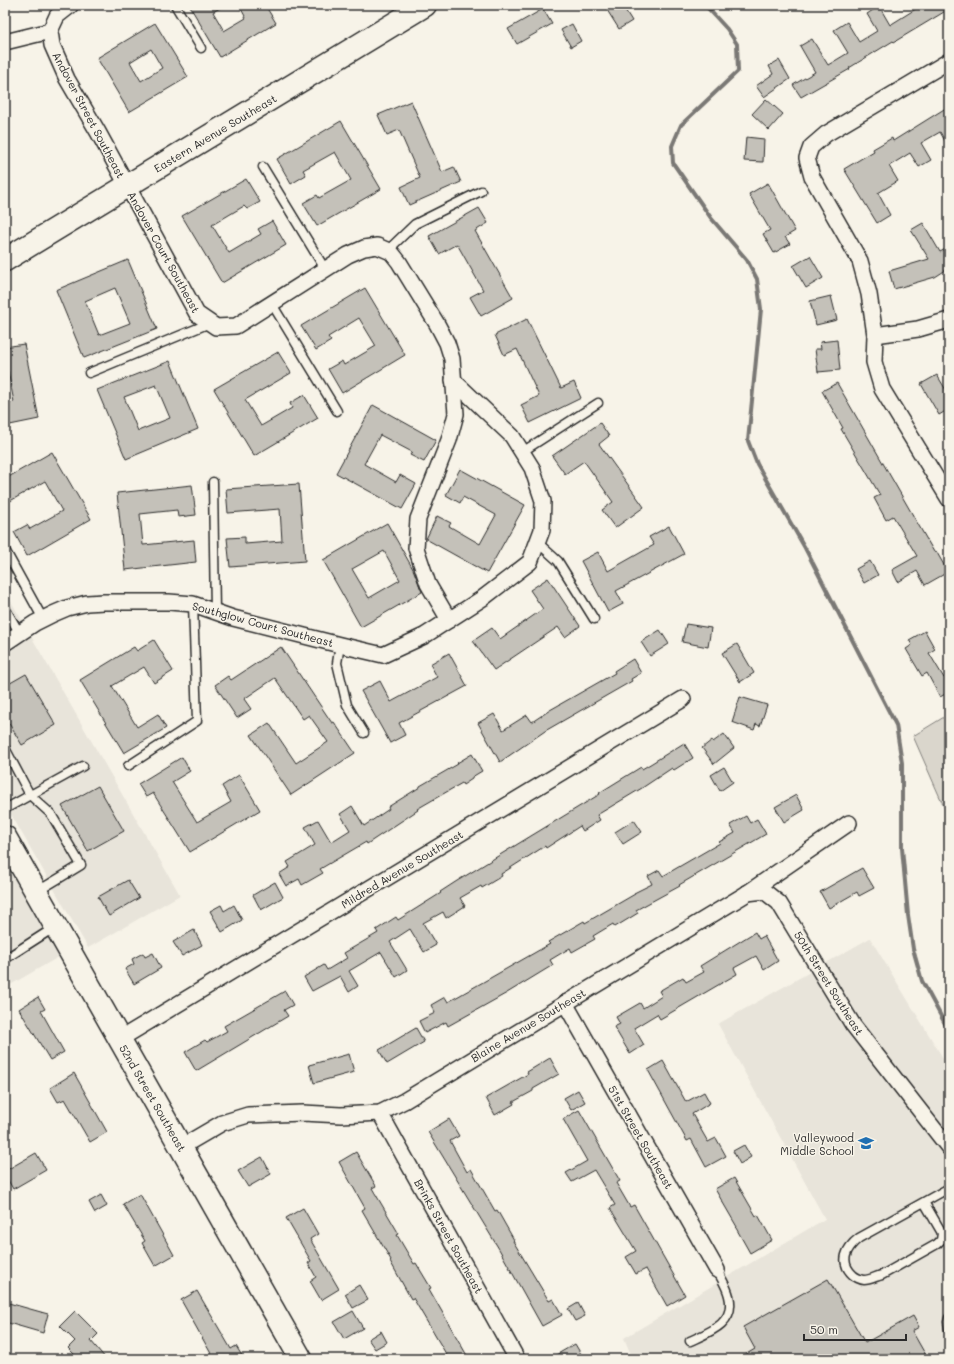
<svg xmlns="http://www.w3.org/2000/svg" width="954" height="1364" font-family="Mali,sans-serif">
  <rect width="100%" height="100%" fill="#f7f3e8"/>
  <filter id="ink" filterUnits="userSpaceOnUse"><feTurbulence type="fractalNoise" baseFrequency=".025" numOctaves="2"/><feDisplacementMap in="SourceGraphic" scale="8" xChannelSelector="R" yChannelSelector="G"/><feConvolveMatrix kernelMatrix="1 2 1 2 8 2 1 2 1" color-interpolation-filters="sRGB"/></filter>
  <g filter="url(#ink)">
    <g fill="#e8e4da">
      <path d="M5 591 180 895 88 948 5 804Z"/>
      <path d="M5 856 62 955 5 988Z"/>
      <path d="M870 938 949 1068V1359H628L632 1357 624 1338 825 1219 718 1024Z"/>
    </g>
    <path fill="#dad6cc" stroke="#82807c" d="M949 714V818L913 736Z"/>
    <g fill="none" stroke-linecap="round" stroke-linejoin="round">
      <path stroke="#7a7874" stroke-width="4" d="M705 5 727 29 737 44 738 71 681 125 672 146 673 163 711 218 747 260 757 279 761 309 748 441 757 464 805 548 896 725 902 763V848L908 915 913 949 922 981 949 1031"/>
    </g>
    <g fill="#c4c1b9" stroke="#2b2b2b" fill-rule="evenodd">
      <path d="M189 5H225L213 12 224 31 246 18 239 5H265L276 23 220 57Z"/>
      <path d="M616 5H622L632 21 619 29 607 10Z"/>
      <path d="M922 5H949V9L894 42 893 41 849 68 850 69 801 97 793 85 815 72 800 46 812 39 828 65 848 53 834 30 847 22 859 42 877 31 867 14 879 6 890 25Z"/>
      <path d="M543 9 552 24 517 44 508 29Z"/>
      <path d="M155 23 188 77 129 112 97 58ZM151 49 162 68 141 81 130 62Z"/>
      <path d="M572 24 581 41 571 47 561 30Z"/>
      <path d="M779 60 790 79 764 97 756 86 773 74 769 66Z"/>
      <path d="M766 99 783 114 769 130 752 114Z"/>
      <path d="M411 101 442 172 454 167 461 182 409 205 401 187 420 178 399 130 387 135 378 115Z"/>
      <path d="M949 106V148L940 132 921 143 931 160 919 167 910 153 889 166 898 181 878 193 890 215 877 223 844 169 874 151 873 149 892 138 893 141Z"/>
      <path d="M341 121 381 189 317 226 303 203 317 195 319 198 351 180 335 152 303 170 306 175 291 184 277 159Z"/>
      <path d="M746 137 764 139 763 162 744 161Z"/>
      <path d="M246 179 260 202 247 209 244 206 212 225 229 253 261 234 258 229 272 221 286 245 222 283 182 216Z"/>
      <path d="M768 183 795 231 785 237 790 244 774 253 763 234 770 230 749 194Z"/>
      <path d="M479 208 488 223 475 231 513 298 481 316 470 297 483 290 457 244 439 254 429 236Z"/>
      <path d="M923 223 940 252 949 247V268L935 277 894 289 889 271 929 259 911 230Z"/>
      <path d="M810 256 823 278 806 288 793 266Z"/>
      <path d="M128 260 157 329 84 358 56 290ZM115 288 130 323 99 335 85 301Z"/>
      <path d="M365 288 405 355 342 393 328 369 342 361 344 365 376 346 359 318 328 337 331 341 316 350 301 326Z"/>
      <path d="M831 296 837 320 816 325 810 301Z"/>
      <path d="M527 319 561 388 574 382 581 398 530 423 521 405 539 396 517 349 504 355 495 335Z"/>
      <path d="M837 340 840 370 818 372 815 349H821L820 342Z"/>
      <path d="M24 344 39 419 5 426V404L14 402 8 371 5 372V347Z"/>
      <path d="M278 352 291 373 245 400 261 426 292 408 290 403 304 395 318 418 254 456 214 389Z"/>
      <path d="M170 361 198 429 126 459 97 390ZM156 385 170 418 138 431 124 397Z"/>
      <path d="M937 375 949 395V409L939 415 921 384Z"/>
      <path d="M837 383 934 552 936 551 948 572 925 585 917 571 898 582 892 570 917 556 893 516 886 520 874 498 880 495 841 429 843 428 822 391Z"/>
      <path d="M373 405 436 440 424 462 410 455 412 452 380 435 364 464 396 482 400 475 416 484 402 509 336 473Z"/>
      <path d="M600 423 609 436 599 444 644 507 615 528 602 510 613 502 584 461 565 474 552 456Z"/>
      <path d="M52 452 91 519 27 556 14 532 27 525 30 529 62 511 45 481 5 504V479Z"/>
      <path d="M460 469 525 505 487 573 426 539 437 516 451 523 449 526 480 544 496 515 463 497 460 503 446 495Z"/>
      <path d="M299 484 305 561 230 567 227 538 245 537V544L282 541 280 509 228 513 226 489Z"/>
      <path d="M192 485 196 515 178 517 177 510 140 514 143 545 194 540 196 562 125 570 117 493Z"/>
      <path d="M387 523 413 569 422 592 361 627 323 560ZM384 551 400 580 369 598 352 569Z"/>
      <path d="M669 526 684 554 616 591 623 604 608 612 581 561 598 552 608 571 654 545 649 537Z"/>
      <path d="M870 561 878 575 864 583 856 569Z"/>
      <path d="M548 578 580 626 565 637 558 627 494 670 473 641 492 628 500 639 543 609 530 590Z"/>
      <path d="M686 624 711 628 708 647 682 642Z"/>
      <path d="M660 630 669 644 650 656 641 642Z"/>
      <path d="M925 631 935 649 929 653 944 678 949 675V692L940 697 927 673 922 676 906 649 912 645 909 640Z"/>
      <path d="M154 640 173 671 154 683 144 667 112 686 137 727 158 714 166 728 124 753 80 680 134 647 137 651Z"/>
      <path d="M737 644 754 673 740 682 722 653Z"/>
      <path d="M281 647 332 723 334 722 355 753 291 795 251 735 269 723 296 763 328 742 309 715 303 719 275 678 244 699 251 709 237 718 215 685 228 676 231 680Z"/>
      <path d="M449 653 467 686 399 723 405 735 390 743 361 691 380 681 391 702 437 677 430 664Z"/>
      <path d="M633 659 641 673 631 679 632 681 545 731 500 762 478 723 494 714 503 730 527 715 532 722 550 710 615 673 614 671Z"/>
      <path d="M26 674 56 725 22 745 5 717V686Z"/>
      <path d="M740 697 767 705 760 726 756 724 754 730 732 722Z"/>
      <path d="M724 734 734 748 714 764 702 748 712 740 713 742Z"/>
      <path d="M684 743 693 758 674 770 672 768 642 788 597 815 600 820 583 831 580 826 546 848 545 846 501 874 502 876 482 888 481 886 460 898 465 906 446 918 443 912 423 923 436 945 424 952 410 929 390 942 407 970 396 977 381 952 349 971 358 986 349 992 340 976 312 991 304 977 324 965 327 970 347 958 344 953 378 933 376 930 396 917 398 920 441 893 440 892 457 881 600 794 599 793 641 767 642 769 652 763Z"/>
      <path d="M472 754 482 771 472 777V779L463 785 462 783 417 809 418 810 367 844 366 842 320 869 323 873 302 885 299 879 286 886 279 874 290 867 287 862 315 845 305 827 318 820 331 842 350 830 340 814 352 806 364 826 389 809 388 807 420 787V786L458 764 457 763Z"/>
      <path d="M182 757 190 771 172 782 197 822 231 802 222 786 239 775 260 810 190 852 153 793 146 797 138 784Z"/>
      <path d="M724 767 733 782 720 791 711 775Z"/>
      <path d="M98 786 124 831 88 851 62 806Z"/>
      <path d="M796 795 804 810 784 822 775 807Z"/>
      <path d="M746 816 750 823 757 819 766 834 679 885 680 886 636 910 638 913 615 927 613 924 593 936 595 939 572 952 570 948 550 960 553 965 507 993 448 1026 446 1022 425 1033 419 1021 435 1013 431 1005 445 997 448 1002 550 944 548 942 584 921 585 923 635 894 634 893 652 884 648 876 659 870 663 876 720 843 719 842 735 833 730 825Z"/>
      <path d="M634 820 642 832 623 844 615 832Z"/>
      <path d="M862 868 874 888 859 896 857 892 829 908 820 892Z"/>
      <path d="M128 880 139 898 109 916 98 897Z"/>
      <path d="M275 882 283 897 261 910 253 895Z"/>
      <path d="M221 905 224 911 234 905 242 920 222 932 210 911Z"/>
      <path d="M194 930 202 945 182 956 173 942Z"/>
      <path d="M755 932 759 939 764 936 778 961 764 970 756 956 734 968 737 974 660 1019 657 1014 634 1028 644 1045 630 1054 614 1027 620 1024 616 1017 640 1003 643 1008 662 996 659 991 683 977 686 982 704 972 700 966Z"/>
      <path d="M143 953 145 957 153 953 161 968 134 984 125 969 134 964 132 959Z"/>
      <path d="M285 991 293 1005 284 1010 288 1016 196 1071 185 1052 205 1040 207 1042 227 1031 224 1026Z"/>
      <path d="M38 997 45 1009 41 1011 46 1020 64 1052 50 1060 19 1009Z"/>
      <path d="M416 1028 424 1042 387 1064 379 1050Z"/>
      <path d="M349 1054 354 1072 314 1083 309 1065Z"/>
      <path d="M550 1058 559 1074 533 1089V1091L513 1102 514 1104 495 1115 486 1098 528 1074 527 1072Z"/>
      <path d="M663 1061 686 1102 704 1092 710 1103 692 1114 708 1142 716 1138 726 1156 706 1167 691 1139 687 1141 648 1070Z"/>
      <path d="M74 1073 107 1132 90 1142 65 1099 58 1102 50 1088Z"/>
      <path d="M578 1090 585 1102 571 1110 564 1098Z"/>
      <path d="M579 1110 620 1181 616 1183 630 1207 634 1205 685 1295 667 1306 646 1269 636 1274 626 1257 636 1251 610 1208 615 1205 594 1170 572 1182 566 1173 587 1161 563 1119Z"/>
      <path d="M449 1119 459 1136 450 1141 467 1172 471 1169 495 1211 497 1210 514 1240 513 1241 549 1301 553 1299 562 1315 542 1326 499 1249 428 1132Z"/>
      <path d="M744 1145 751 1157 740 1164 733 1151Z"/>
      <path d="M356 1152 376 1186 372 1188 399 1234 397 1235 414 1264 416 1263 431 1288 429 1289 469 1359H449L413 1298 411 1299 390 1261 391 1260 362 1210 365 1208 339 1162Z"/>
      <path d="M36 1153 46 1170 13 1189 5 1175V1171Z"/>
      <path d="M262 1157 271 1174 248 1187 238 1171Z"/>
      <path d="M734 1178 756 1216 758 1215 772 1240 750 1253 736 1228 737 1227 715 1189Z"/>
      <path d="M140 1194 174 1255 155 1266 142 1243 145 1241 123 1204Z"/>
      <path d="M101 1195 107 1206 95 1213 89 1202Z"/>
      <path d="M303 1208 318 1234 310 1239 339 1289 321 1300 310 1281 316 1277 308 1263 311 1261 286 1218Z"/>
      <path d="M828 1279 865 1343 913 1316 919 1327 912 1331 928 1359H738L755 1349 743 1327Z"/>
      <path d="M359 1285 368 1300 353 1308 345 1294Z"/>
      <path d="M197 1291 231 1349 236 1346 244 1359H214L181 1300Z"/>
      <path d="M5 1302 48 1314 43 1333 5 1322Z"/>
      <path d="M578 1303 585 1316 575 1321 568 1309Z"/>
      <path d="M75 1311 98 1334 91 1341 106 1359H79L68 1348 75 1341 60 1326Z"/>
      <path d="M353 1311 363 1328 344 1339 334 1322Z"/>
      <path d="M381 1331 387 1342 375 1349 368 1339Z"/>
      <path d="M575 1344 584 1359H549Z"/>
    </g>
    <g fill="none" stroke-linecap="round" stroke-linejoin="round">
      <defs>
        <g id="lane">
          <path d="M175 5 201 48"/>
          <path d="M263 167 325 269"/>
          <path d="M387 251 415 224 481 191"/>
          <path d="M272 304 337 411"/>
          <path d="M89 373 210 323"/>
          <path d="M522 452 598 403"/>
          <path d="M213 482 215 612"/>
          <path d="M537 542 558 561 594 619"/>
          <path d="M5 550 43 619"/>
          <path d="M5 608 20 634"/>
          <path d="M340 645 337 663 347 705 364 733"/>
          <path d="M5 748 30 795 51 814 81 865 38 891"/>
          <path d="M128 766 197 721 193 604"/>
          <path d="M5 809 83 766"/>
          <path d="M5 959 55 927"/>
          <path d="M924 1202 942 1233 941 1240 937 1244 882 1275C877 1276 870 1280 864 1280 861 1280 855 1277 853 1275 839 1262 846 1248 859 1238L949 1188"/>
          <path d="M949 1318 948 1322 949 1329"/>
          <path d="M690 1341C710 1332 736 1323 729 1296 727 1287 721 1278 717 1270"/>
        </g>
        <g id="street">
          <path d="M71 5 57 16 50 31 52 45 67 79 98 132 197 314 216 327 236 326 348 255 364 248 377 246 391 252 399 262 437 324 447 343 452 359 456 414 449 440 418 519 416 548 428 584 449 620"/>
          <path d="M5 42 50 31"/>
          <path d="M949 61 826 134 811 147 807 158 812 177 860 261 869 294 875 335 874 362 882 389 949 499"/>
          <path d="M875 335 918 329 949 320"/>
          <path d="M5 643 35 623 53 614 67 608 87 603 104 602H169L193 604 233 618 340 645 383 655 424 636 483 598 530 562 542 530 543 501 532 468 512 436 453 380"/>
          <path d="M747 893 764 891 779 903 853 1025 949 1148"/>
          <path d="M565 1003 717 1270"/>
          <path d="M120 1039 683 699"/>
          <path d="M380 1113 517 1359"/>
          <path d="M181 1147 222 1123 248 1115 303 1113 341 1115 380 1113 404 1101 746 894 849 823"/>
        </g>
        <g id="secondary">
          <path d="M5 260 425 5"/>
          <path d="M5 837 301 1359"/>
        </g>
      </defs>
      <use href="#lane" stroke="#2b2b2b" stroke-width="11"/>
      <use href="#street" stroke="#2b2b2b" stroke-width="18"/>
      <use href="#secondary" stroke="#2b2b2b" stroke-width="25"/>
      <use href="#lane" stroke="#f7f3e8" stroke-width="8"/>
      <use href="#street" stroke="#f7f3e8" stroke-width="15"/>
      <use href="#secondary" stroke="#f7f3e8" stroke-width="22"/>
    </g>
  </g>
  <defs>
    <symbol id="school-bare" viewBox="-9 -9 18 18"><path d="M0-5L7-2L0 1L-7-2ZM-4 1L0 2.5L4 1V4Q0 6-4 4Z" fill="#1f6fb2" stroke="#f7f3e8" stroke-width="2.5" paint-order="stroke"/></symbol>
  </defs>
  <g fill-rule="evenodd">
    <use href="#school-bare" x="855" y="1132" width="22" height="22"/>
  </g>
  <g text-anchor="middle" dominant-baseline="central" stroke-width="3" stroke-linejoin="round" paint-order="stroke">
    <g font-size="11" fill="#2b2b2b" stroke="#f7f3e8">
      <text transform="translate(89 115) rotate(62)">Andover Street Southeast</text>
      <text transform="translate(215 133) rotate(-31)">Eastern Avenue Southeast</text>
      <text transform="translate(164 252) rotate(61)">Andover Court Southeast</text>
      <text transform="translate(263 624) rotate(15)">Southglow Court Southeast</text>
      <text transform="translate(402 869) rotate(-31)">Mildred Avenue Southeast</text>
      <text transform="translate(829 983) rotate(58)">50th Street Southeast</text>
      <text transform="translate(528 1025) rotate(-31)">Blaine Avenue Southeast</text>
      <text transform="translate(153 1098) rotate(60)">52nd Street Southeast</text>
      <text transform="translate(641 1137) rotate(60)">51st Street Southeast</text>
      <text transform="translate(449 1236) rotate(61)">Brinks Street Southeast</text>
    </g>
    <g font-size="11" fill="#2b2b2b" stroke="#f7f3e8" text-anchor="end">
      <text x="854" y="1137">Valleywood<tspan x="854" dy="13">Middle School</tspan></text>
    </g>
  </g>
  <rect width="954" height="1364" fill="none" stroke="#f7f3e8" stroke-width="20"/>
  <rect x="10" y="10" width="934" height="1344" fill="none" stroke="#2b2b2b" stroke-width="1.5" filter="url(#ink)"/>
  <path d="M804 1334v6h102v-6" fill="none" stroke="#2b2b2b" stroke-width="2"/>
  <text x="810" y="1334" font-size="12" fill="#2b2b2b" stroke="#f7f3e8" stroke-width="3" paint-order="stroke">50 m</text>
</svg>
